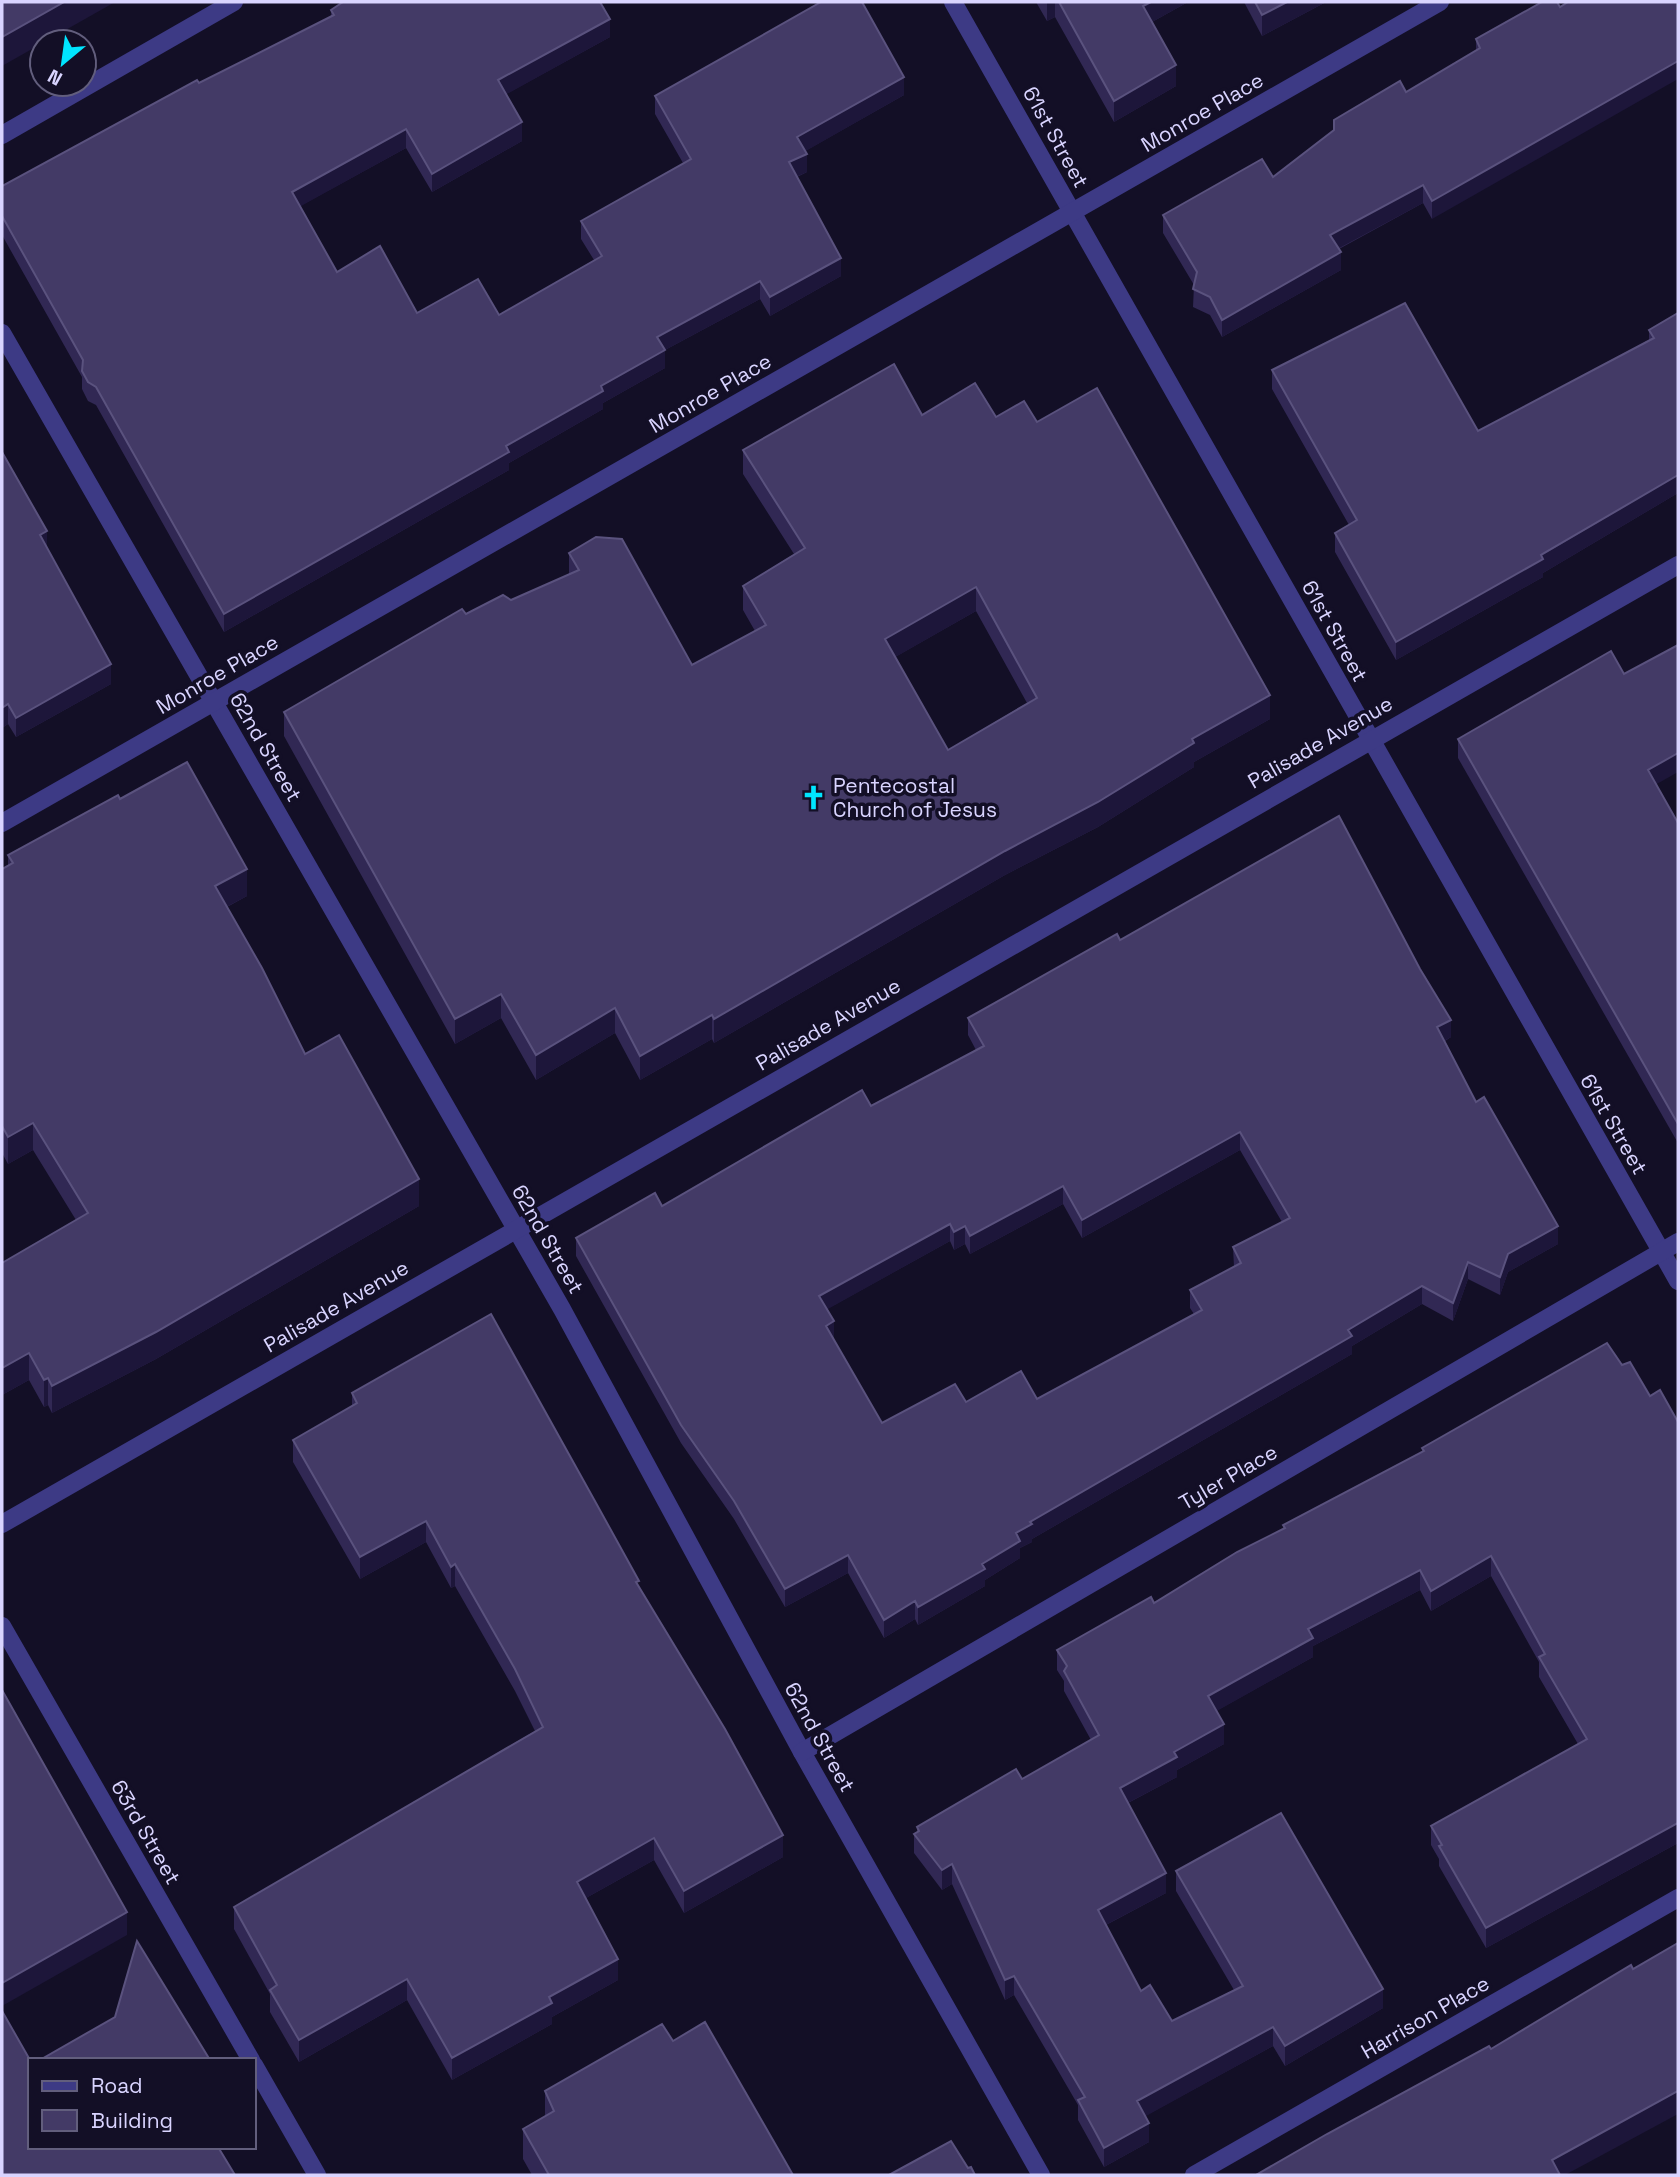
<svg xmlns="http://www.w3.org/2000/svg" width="1680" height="2177" font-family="'Space Grotesk',sans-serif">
  <rect width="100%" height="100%" fill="#130f26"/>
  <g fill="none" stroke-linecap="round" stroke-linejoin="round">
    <g stroke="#3d3a85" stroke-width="18">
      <path d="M953 2 1678 1281"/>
      <path d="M2 135 234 2"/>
      <path d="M2 333 562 1309 802 1752 1041 2175"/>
      <path d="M2 823 1440 2"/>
      <path d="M2 1524 1678 565"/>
      <path d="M2 1626 251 2060"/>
      <path d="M802 1752 1678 1242"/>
      <path d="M254 2065 317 2175"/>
      <path d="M1194 2175 1678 1898"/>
    </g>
  </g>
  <g fill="#312854" fill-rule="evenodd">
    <path d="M1036 2H1188L1152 22 1176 86 1114 122 1055 17 1047 21Z"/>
    <path d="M1244 2H1326L1262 36Z"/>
    <path d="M1542 2 1432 219 1423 203 1339 249 1341 270 1222 337 1210 315 1193 307 1194 285 1163 233V215L1273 177 1406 92 1476 51V39Z"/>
    <path d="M331 10 610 37 506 94 522 141 432 192 406 148 300 206 337 272 417 313 499 315 594 260 581 239V221L683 163 655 114V96L904 95 805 151 807 172 797 177 841 276 770 316 760 299 665 350V368L603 403V409L509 463V470L224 632 96 405 88 401 82 389V377L2 235V186L199 83 331 17Z"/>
    <path d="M1678 313V493L1543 573V577L1396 660 1335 552V533L1349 525 1272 389V370L1478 431 1649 340V330Z"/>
    <path d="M922 415 996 417 1037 422 1270 719 1194 762V767L1098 827 1005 875 714 1043 712 1039 640 1080 615 1033 536 1080 501 1018 455 1044 284 736V712L466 614 511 600 569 575V553L692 665 755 631 743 610V586L794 554 743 474V450ZM976 611 1027 703 948 750 895 657Z"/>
    <path d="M2 452 111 684 16 737 8 724 2 728Z"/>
    <path d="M1458 739 1656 784 1678 823V1143L1458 758Z"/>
    <path d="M120 799 247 896 227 907 305 1054 419 1206 156 1359 52 1413 48 1405 44 1407 29 1380 2 1395V1263L76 1220 33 1150 8 1164 2 1153V869L8 865V855Z"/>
    <path d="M1120 940 1451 1037 1445 1041 1476 1102 1558 1244 1508 1272 1500 1295 1468 1279 1453 1321 1422 1304 1352 1346V1354L1032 1539V1542L1020 1548V1558L985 1580V1586L918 1625 915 1619 884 1638 848 1573 785 1607 734 1519 681 1443 576 1256V1238L662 1206 871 1106 976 1050 968 1035V1018ZM1240 1150 1282 1222 1233 1247 1234 1267 1190 1290V1308L1194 1314 1037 1399 966 1402 882 1423 833 1339 827 1309 950 1241 954 1250 965 1244 970 1254 1063 1204 1082 1238Z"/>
    <path d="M1622 1365 1650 1396 1678 1422V1843L1486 1948 1439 1866V1859L1431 1845V1826L1578 1744 1539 1677V1662L1491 1576 1431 1611 1420 1590 1313 1646V1657L1216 1711 1224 1744 1177 1770V1777L1128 1803 1166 1893 1106 1925 1141 1991 1172 2021 1234 1990 1176 1891V1871L1383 2008 1285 2066 1273 2046 1145 2116 1149 2142 1104 2167 1078 2120V2105L1014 1995 1005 2000 952 1884 942 1890 914 1853V1834L917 1832V1827L1022 1779 1091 1740 1064 1691V1681L1057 1670V1650L1154 1603 1283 1529V1525L1422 1453V1448Z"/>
    <path d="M352 1393 639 1587 783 1857 684 1913 654 1860 586 1898 618 1980 552 2017V2024L452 2080 407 2000 299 2062 270 2012V1994L234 1929V1907L535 1731 515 1691 455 1586 451 1588 426 1542 360 1579 293 1462V1440L352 1406Z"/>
    <path d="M673 2041 793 2175H532L523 2159V2129L545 2116V2091Z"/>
  </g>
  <g fill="#1d163a">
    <path d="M64 2H115L2 66V37Z"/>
    <path d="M1047 2H1055V17L1047 21Z"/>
    <path d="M1151 2H1188L1143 27V6Z"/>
    <path d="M1287 2H1326L1262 36V15Z"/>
    <path d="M610 19V37L498 99V80Z"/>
    <path d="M1678 61V79L1432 219V201Z"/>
    <path d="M1176 65V86L1114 122V101Z"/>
    <path d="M904 77V95L797 156V137Z"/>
    <path d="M522 122V141L432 192V174Z"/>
    <path d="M406 129V148L292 211V192Z"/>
    <path d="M807 154V172L789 180V162Z"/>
    <path d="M1423 185V203L1330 253V235Z"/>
    <path d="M1341 252V270L1222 337V320Z"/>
    <path d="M841 258V276L770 316V297Z"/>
    <path d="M760 281V299L665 350V368L603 403V409L509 463V470L224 632V614L506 446 601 386 657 337Z"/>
    <path d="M1678 475V493L1543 573V577L1396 660V642Z"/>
    <path d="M47 531V551L40 535Z"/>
    <path d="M976 587V611L885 663V639Z"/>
    <path d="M111 664V684L16 737V718Z"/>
    <path d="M1270 695V719L1194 762V767L1098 827 1005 875 714 1043V1019L1192 739Z"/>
    <path d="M8 704V724L2 728V708Z"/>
    <path d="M1678 753V772L1648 789V770Z"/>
    <path d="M247 869V896L215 913V886Z"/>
    <path d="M501 994V1018L455 1044V1019Z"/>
    <path d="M615 1008V1033L536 1080V1055Z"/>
    <path d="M712 1015V1039L640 1080V1056Z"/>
    <path d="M1451 1020V1037L1437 1045V1027Z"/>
    <path d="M33 1123V1150L8 1164V1137Z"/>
    <path d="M1240 1132V1150L1082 1238V1220Z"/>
    <path d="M419 1179V1206L156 1359 52 1413V1386Z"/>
    <path d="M1063 1186V1204L970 1254V1236Z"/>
    <path d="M950 1224V1241L819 1314V1296Z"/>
    <path d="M965 1226V1244L954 1250V1232Z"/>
    <path d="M1558 1226V1244L1508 1272 1500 1295V1277L1508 1254Z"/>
    <path d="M1468 1262V1279L1453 1321V1303Z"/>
    <path d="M1422 1286V1304L1352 1346V1354L1032 1539V1542L1020 1548V1558L985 1580V1586L918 1625V1607L982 1564 1030 1522Z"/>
    <path d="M834 1321V1339L826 1344V1326Z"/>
    <path d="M29 1353V1380L2 1395V1368Z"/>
    <path d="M48 1378V1405L44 1407V1380Z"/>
    <path d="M426 1521V1542L360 1579V1557Z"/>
    <path d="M848 1555V1573L785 1607V1589Z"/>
    <path d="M1491 1556V1576L1431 1611V1591Z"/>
    <path d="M455 1564V1586L451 1588V1567Z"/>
    <path d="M1420 1570V1590L1313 1646V1657L1208 1716V1696L1308 1629Z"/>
    <path d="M915 1601V1619L884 1638V1620Z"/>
    <path d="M1224 1724V1744L1177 1770V1777L1120 1807V1788L1174 1752Z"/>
    <path d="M1678 1823V1843L1486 1948V1928Z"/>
    <path d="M783 1835V1857L684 1913V1891Z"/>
    <path d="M654 1838V1860L577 1903V1882Z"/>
    <path d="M952 1864V1884L942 1890V1870Z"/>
    <path d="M1166 1873V1893L1098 1929V1910Z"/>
    <path d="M127 1912V1935L2 2006V1983Z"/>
    <path d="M618 1959V1980L552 2017V2024L452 2080V2058L549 1997Z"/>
    <path d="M1014 1976V1995L1005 2000V1980Z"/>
    <path d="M407 1979V2000L299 2062V2040Z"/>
    <path d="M1383 1989V2008L1285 2066V2046Z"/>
    <path d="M1273 2027V2046L1137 2121V2101Z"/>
    <path d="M1678 2091V2114L1565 2175H1552V2160Z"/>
    <path d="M1149 2123V2142L1104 2167V2148Z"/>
  </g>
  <g fill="#433a66" stroke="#5a527e" stroke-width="2" fill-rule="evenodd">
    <path d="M2 2H64L2 37Z"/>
    <path d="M343 2H600L610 19 498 80 522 122 432 174 406 129 292 192 337 272 380 246 417 313 478 279 499 315 602 256 581 221 691 159 655 96 821 2H862L904 77 797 137 807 154 789 162 841 258 770 297 760 281 657 337 665 350 601 386 603 391 506 446 509 452 224 614 96 387 88 382 82 371 83 360 2 216V186L197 80 199 83 334 15 331 10Z"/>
    <path d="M1059 2H1151L1143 6 1176 65 1114 101Z"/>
    <path d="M1255 2H1287L1262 15Z"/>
    <path d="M1542 2H1557L1560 7 1568 2H1678V61L1432 201 1423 185 1330 235 1341 252 1222 320 1210 297 1193 289 1197 272 1163 215 1262 159 1273 177 1334 130V120L1400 81 1406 92 1480 48 1476 39Z"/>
    <path d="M1405 303 1478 431 1654 338 1649 330 1678 313V475L1541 555 1543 559 1396 642 1335 533 1357 520 1272 370Z"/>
    <path d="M894 364 922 415 975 383 996 417 1024 401 1037 422 1097 388 1270 695 1192 739 1194 743 1098 802 1005 851 714 1019 712 1015 640 1056 615 1008 536 1055 501 994 455 1019 284 712 462 609 466 614 503 595 511 600 579 570 569 553 596 537 622 539 692 665 766 625 743 586 805 548 743 450ZM976 587 1037 698 948 750 885 639Z"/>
    <path d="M2 452 47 531 40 535 111 664 16 718 8 704 2 708Z"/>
    <path d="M1678 645V753L1648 770 1678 823V1124L1458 739 1611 651 1624 674Z"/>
    <path d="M187 762 247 869 215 886 262 968 305 1054 339 1035 419 1179 156 1332 52 1386 48 1378 44 1380 29 1353 2 1368V1263L88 1213 33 1123 8 1137 2 1126V869L13 863 8 855 118 795 120 799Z"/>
    <path d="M1339 816 1420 969 1451 1020 1437 1027 1476 1102 1484 1097 1558 1226 1508 1254 1500 1277 1468 1262 1453 1303 1422 1286 1348 1330 1352 1336 1030 1522 1032 1524 1016 1533 1020 1541 982 1564 985 1569 918 1607 915 1601 884 1620 848 1555 785 1589 734 1501 681 1425 576 1238 655 1193 662 1206 862 1090 871 1106 984 1046 968 1018 1117 934 1120 940ZM1240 1132 1290 1218 1233 1247 1241 1263 1190 1290 1202 1310 1037 1399 1021 1371 966 1402 955 1384 882 1423 826 1326 834 1321 819 1296 950 1224 954 1232 965 1226 970 1236 1063 1186 1082 1220Z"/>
    <path d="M491 1314 596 1503 639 1581 636 1582 725 1729 783 1835 684 1891 654 1838 577 1882 618 1959 549 1997 552 2003 452 2058 407 1979 299 2040 270 1990 277 1985 234 1907 543 1727 515 1669 455 1564 451 1567 426 1521 360 1557 293 1440 357 1403 352 1393Z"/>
    <path d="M1607 1343 1622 1365 1630 1362 1650 1396 1660 1390 1678 1422V1823L1486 1928 1439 1846 1442 1845 1431 1826 1587 1739 1539 1657 1545 1654 1491 1556 1431 1591 1420 1570 1308 1629 1313 1638 1208 1696 1224 1724 1174 1752 1177 1757 1120 1788 1166 1873 1098 1910 1141 1991 1150 1985 1172 2021 1243 1986 1176 1871 1281 1813 1383 1989 1285 2046 1273 2027 1137 2101 1149 2123 1104 2148 1078 2100 1085 2097 1014 1976 1005 1980 952 1864 942 1870 914 1834 919 1831 917 1827 1016 1769 1022 1779 1099 1735 1064 1671 1067 1666 1057 1650 1151 1597 1154 1603 1237 1552 1285 1528 1283 1525 1424 1451 1422 1448Z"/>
    <path d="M2 1690 127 1912 2 1983Z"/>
    <path d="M137 1941 210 2060H40L115 2017Z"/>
    <path d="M1678 1943V2091L1552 2160 1560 2175H1256L1327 2134 1489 2046 1491 2049 1631 1965 1633 1969Z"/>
    <path d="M2 2011 30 2060V2147H218L235 2175H2Z"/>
    <path d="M705 2022 793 2175H549L523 2129 554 2111 545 2091 662 2024 673 2041Z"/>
    <path d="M951 2141 968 2168 971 2167 975 2175H889Z"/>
  </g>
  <defs>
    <symbol id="church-bare" viewBox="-9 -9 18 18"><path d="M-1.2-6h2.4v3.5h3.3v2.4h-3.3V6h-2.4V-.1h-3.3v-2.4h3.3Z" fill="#00e5ff" stroke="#130f26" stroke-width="2.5" paint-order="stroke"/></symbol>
  </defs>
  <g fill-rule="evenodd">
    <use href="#church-bare" x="796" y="780" width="35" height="35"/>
  </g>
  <g text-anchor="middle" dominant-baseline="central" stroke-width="7" stroke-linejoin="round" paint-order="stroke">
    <g font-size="21" fill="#d9d4ff" stroke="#130f26">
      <text transform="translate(1202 112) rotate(-30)">Monroe Place</text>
      <text transform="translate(1056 137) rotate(61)">61st Street</text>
      <text transform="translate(710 393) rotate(-30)">Monroe Place</text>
      <text transform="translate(1335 631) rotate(61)">61st Street</text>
      <text transform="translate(217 674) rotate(-30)">Monroe Place</text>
      <text transform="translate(1320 742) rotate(-30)">Palisade Avenue</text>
      <text transform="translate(266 747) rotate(60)">62nd Street</text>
      <text transform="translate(828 1024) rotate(-30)">Palisade Avenue</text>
      <text transform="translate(1614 1124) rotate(60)">61st Street</text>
      <text transform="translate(548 1239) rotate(60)">62nd Street</text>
      <text transform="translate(336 1306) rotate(-30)">Palisade Avenue</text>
      <text transform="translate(1228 1477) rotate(-30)">Tyler Place</text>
      <text transform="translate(820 1737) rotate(61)">62nd Street</text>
      <text transform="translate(146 1832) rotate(60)">63rd Street</text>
      <text transform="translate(1425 2017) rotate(-30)">Harrison Place</text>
    </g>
    <g font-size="21" fill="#d9d4ff" stroke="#130f26" text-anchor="start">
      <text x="833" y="785">Pentecostal<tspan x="833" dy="24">Church of Jesus</tspan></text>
    </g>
  </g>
  <rect width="1680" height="2177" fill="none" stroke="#d9d4ff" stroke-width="7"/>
  <rect x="28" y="2058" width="228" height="91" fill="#130f26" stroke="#625e7d" stroke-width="2"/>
  <rect x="42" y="2081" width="35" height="10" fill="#3d3a85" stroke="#625e7d" stroke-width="2"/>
  <text x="91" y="2093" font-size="21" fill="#d9d4ff">Road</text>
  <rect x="42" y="2110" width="35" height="21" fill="#433a66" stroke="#625e7d" stroke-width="2"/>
  <text x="91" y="2128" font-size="21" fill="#d9d4ff">Building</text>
  <g transform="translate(63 63) rotate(209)"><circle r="33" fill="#130f26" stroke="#625e7d" stroke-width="2"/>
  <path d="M0-5L12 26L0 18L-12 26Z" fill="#00e5ff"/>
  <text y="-10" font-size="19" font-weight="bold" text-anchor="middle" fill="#d9d4ff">N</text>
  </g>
</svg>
